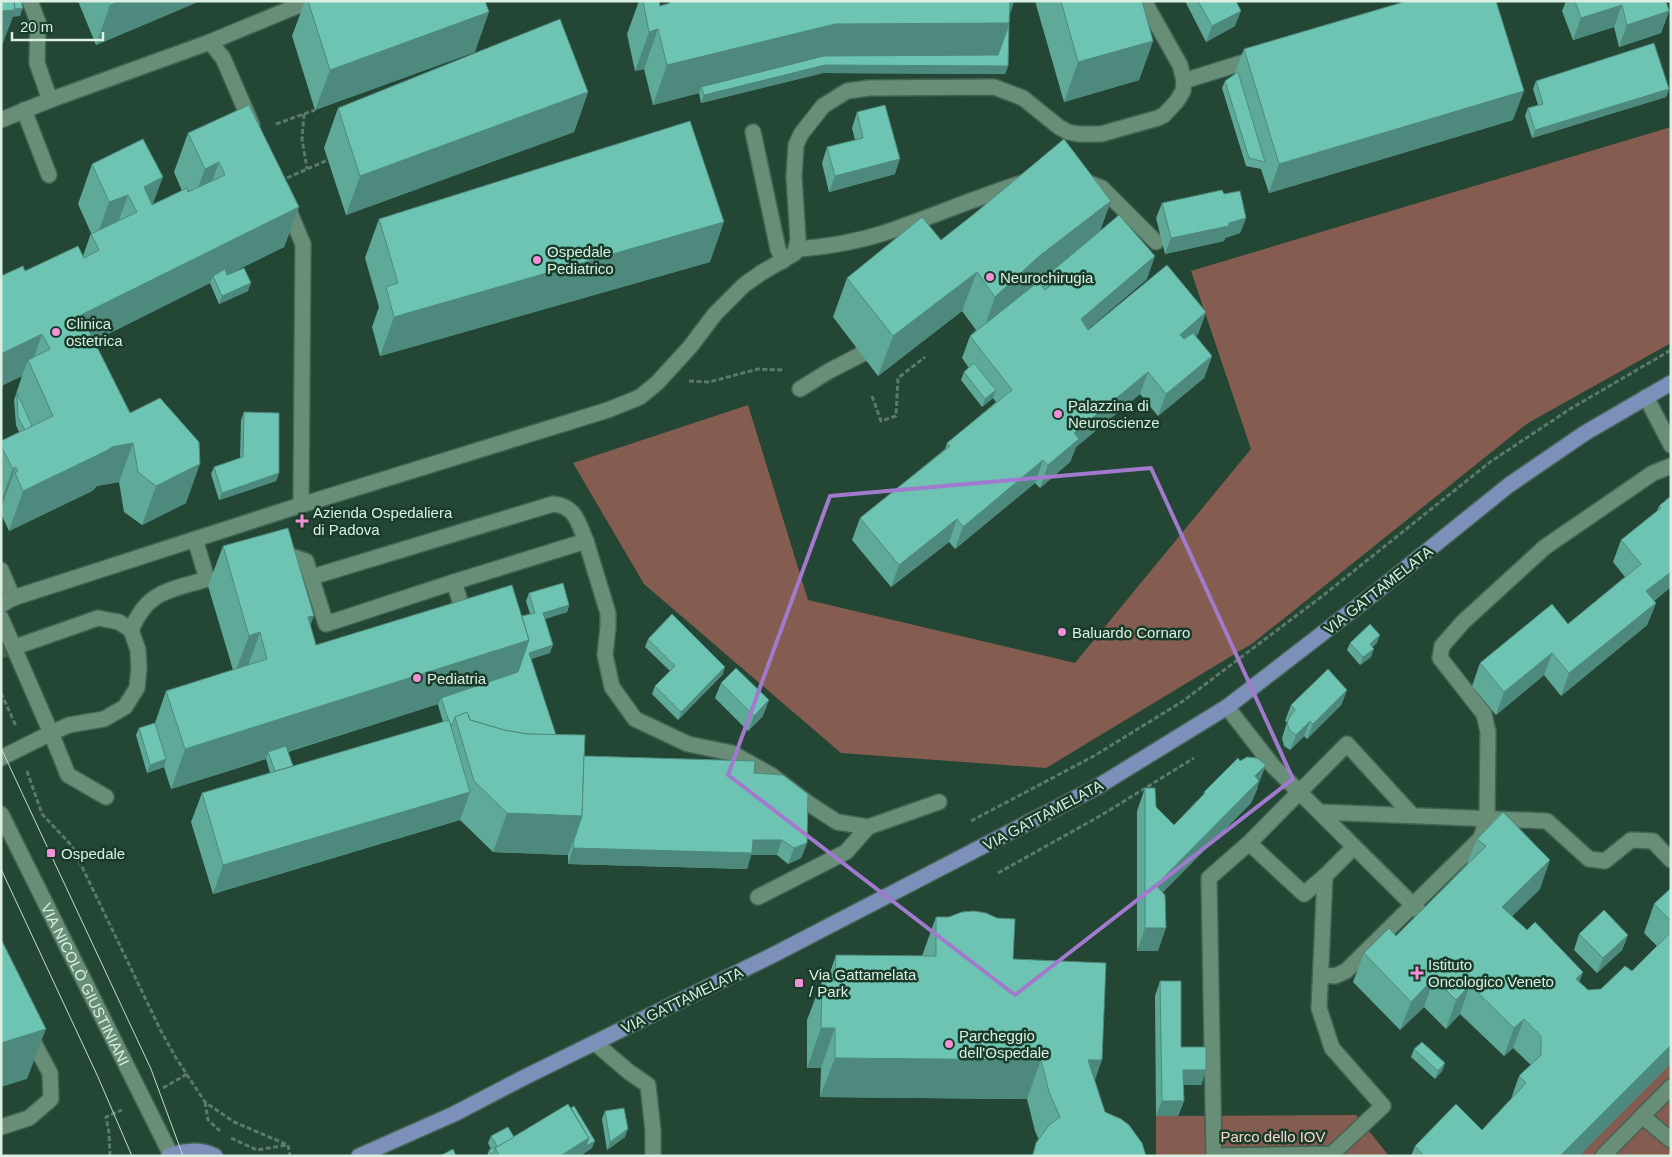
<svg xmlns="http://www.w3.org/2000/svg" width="1672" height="1157" font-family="Arial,sans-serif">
  <rect width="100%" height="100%" fill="#244634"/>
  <g fill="#855d50">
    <path d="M1671 127V343L1528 423 1253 643 1046 768 841 753 644 584 573 463 748 405 808 600 1075 663 1251 449 1191 271Z"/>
    <path d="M1671 1063V1156H1579Z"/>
    <path d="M1356 1115 1389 1156H1156V1116Z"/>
  </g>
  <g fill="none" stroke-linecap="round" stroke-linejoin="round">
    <path stroke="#3f5f4e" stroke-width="15" stroke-dasharray="15 8" stroke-linecap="butt" d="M1 651 21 645"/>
    <defs>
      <g id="minor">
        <path d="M30 1 38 22 37 63 50 100"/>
        <path d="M210 42 223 58 252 125"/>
        <path d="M1184 81 1257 58"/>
        <path d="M24 110 49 175"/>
        <path d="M1 120 50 100 210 42 309 1"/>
        <path d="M753 132 778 249 783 261"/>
        <path d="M1083 181 1102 188 1156 242"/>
        <path d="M285 201 303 244 301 505"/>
        <path d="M797 249C825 247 856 242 884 233 931 217 977 197 1025 182"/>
        <path d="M800 389 829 371 862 354"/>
        <path d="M1646 397 1671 445"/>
        <path d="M586 541 608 613V627L605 655 612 687 635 719 688 744 732 753 771 775 808 803 837 822 868 827 939 802"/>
        <path d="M276 561 294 557 306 561 326 624 454 582 586 541C578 523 576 506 553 504L312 577"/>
        <path d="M1 570 13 598"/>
        <path d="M454 582 466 620"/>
        <path d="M1 605 13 598 301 505 608 410 640 397 657 383 690 347 715 314 744 285 761 273 795 253 798 239 794 177 796 145 801 134 823 106 847 91 869 88 994 87 1023 98 1059 127 1068 132 1078 134H1101L1158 118 1164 115 1177 101 1183 91 1184 81 1180 65 1144 1"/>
        <path d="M1 618 51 733 69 725 104 719 125 707 137 688 139 668 138 650 131 630 119 622 98 618 21 645"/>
        <path d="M131 630C148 590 169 591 207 579L195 539"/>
        <path d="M1227 707 1273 766 1419 911"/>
        <path d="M1 758 51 733 68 775 106 797"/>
        <path d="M1320 812 1547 821 1589 859 1605 861 1631 840 1653 841 1671 860"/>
        <path id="s1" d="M1 814 171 1155"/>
        <path d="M1249 843 1304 894 1325 876 1354 847"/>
        <path d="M758 897 846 852 868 827"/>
        <path d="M1321 975 1335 976 1346 971 1481 838 1487 818 1488 732 1484 714 1440 658 1442 646 1463 622 1545 547 1653 473 1671 466"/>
        <path d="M595 1043 629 1072 648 1085 653 1131V1156"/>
        <path d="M1642 1116 1671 1140"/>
        <path d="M1 1127 29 1118 51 1099 50 1073 28 1032"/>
        <path d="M1214 1156 1209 878 1249 843 1347 744 1412 815"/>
        <path d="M1214 1156 1332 1154 1383 1106 1332 1048 1319 1008 1325 876"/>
        <path d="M1603 1156 1671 1087"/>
      </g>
      <g id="major">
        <path d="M169 1156C183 1150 201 1149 215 1156"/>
        <path d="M359 1156 454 1114 525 1077 773 955 1097 787 1227 707 1376 592 1509 485 1585 433 1671 383"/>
      </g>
    </defs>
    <use href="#minor" stroke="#436353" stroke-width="18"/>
    <use href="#major" stroke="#436353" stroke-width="18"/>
    <g stroke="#5c7a6a" stroke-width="3" stroke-dasharray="5 2.5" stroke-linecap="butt">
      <path d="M304 114 302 139 307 169"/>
      <path d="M276 124 315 110"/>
      <path d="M287 178 328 160"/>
      <path d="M689 381 709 382 758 369 782 370"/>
      <path d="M872 396 881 421 896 416 898 378 925 357"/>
      <path d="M1 693 16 726"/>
      <path d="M27 771 42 814 72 846 161 1031 176 1058 205 1102 234 1122 288 1145"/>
      <path d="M971 821 1094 756 1183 701 1325 594 1490 462 1570 409 1671 350"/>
      <path d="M998 873 1100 816 1194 758"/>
      <path d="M163 1088 187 1074"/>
      <path d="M205 1102 208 1120 220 1131"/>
      <path d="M231 1138 257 1150 287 1145"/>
      <path d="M288 1145 290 1156"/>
      <path d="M110 1156 109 1133 106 1117 122 1110"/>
    </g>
    <use href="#minor" stroke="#698e78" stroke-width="15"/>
    <use href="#major" stroke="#7d90ba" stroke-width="15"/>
    <g stroke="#c6dbce" stroke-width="1">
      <path d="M1 748 151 1069 183 1156"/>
      <path d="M1 869 98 1077 132 1156"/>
    </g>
  </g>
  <g fill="#5fa999" fill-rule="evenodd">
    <path d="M78 1H200L96 45Z"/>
    <path d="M305 1H485L475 52 315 110 292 36Z"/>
    <path d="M639 1H659L660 6 668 4 669 1H1014L1010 14 1009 25 1008 66 1005 74 823 73 701 103 699 93 653 105 644 69 635 71 627 34Z"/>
    <path d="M1035 1H1142L1153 41 1139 80 1064 102Z"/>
    <path d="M1185 1H1236L1235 26 1206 42Z"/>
    <path d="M1566 1H1666L1669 11 1661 33 1619 47 1614 27 1573 40 1562 11Z"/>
    <path d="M1244 49 1513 120 1269 193 1261 169 1246 166 1222 88 1225 81 1234 75Z"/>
    <path d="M1536 81 1669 89 1666 97 1532 138 1525 116 1528 108 1538 105 1533 89Z"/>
    <path d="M588 92 574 132 346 215 324 148 338 108Z"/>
    <path d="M857 112 895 174 829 192 822 163 827 147 855 140 852 128Z"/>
    <path d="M188 133 299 207 284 247 227 275 248 291 219 304 210 283 94 341 130 413 186 503 142 525 124 512 119 482 97 486 92 491 9 531 1 514 2 507V506L1 507V441L19 432 16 425 14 400 22 376 1 386V276L83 256 91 233 78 204 92 164 153 204 182 191 174 172Z"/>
    <path d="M1224 194 1246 218 1240 233 1225 238 1224 241 1165 254 1156 218 1162 203Z"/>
    <path d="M379 219 710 262 380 356 372 327 379 307 365 258Z"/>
    <path d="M1101 230 1147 279 1088 329V330L1206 312 1198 334 1196 336 1212 356 1204 378 1158 416 1140 394 1076 447 1070 462 1040 488 1035 483 955 549 949 542 891 587 852 540 860 518 945 449 947 443 996 402 993 398 982 407 961 380 964 372 969 368 962 358 970 336 976 330 962 311 878 376 833 317 847 278Z"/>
    <path d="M244 412 279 473 276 481 219 500 211 474 214 467 240 458 241 420Z"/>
    <path d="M1671 496V587L1654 601 1656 603 1647 625 1561 696 1544 675 1496 715 1472 686 1480 663 1568 624 1625 577 1613 562 1621 540 1657 511 1659 506Z"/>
    <path d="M223 546 310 626 316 645 522 616 530 614 526 601 529 593 569 605 567 612 545 619 550 653 531 659 556 735 584 756 754 773 807 843 801 858 788 864 777 855H751L747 869 568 864V855L493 852 460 820 213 894 191 822 202 793 270 773 266 759 171 789 164 767 147 773 136 735 139 728 155 723 166 691 233 670 208 586ZM438 704V705L443 722 293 766 288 752Z"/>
    <path d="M648 639 723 674 678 720 652 694 655 686 670 671 645 647Z"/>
    <path d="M1350 643H1377L1372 647 1371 657 1360 665 1347 650Z"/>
    <path d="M721 683 763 716 748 731 715 698Z"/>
    <path d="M1347 690 1341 705 1307 739 1304 736 1290 750 1284 746 1282 738 1287 722 1285 721 1291 705Z"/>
    <path d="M1258 787 1251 803 1163 892 1158 951H1137V811L1145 788 1156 807 1174 825 1202 797 1204 792Z"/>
    <path d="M1477 839 1540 889 1512 916 1527 930 1583 972 1579 982 1588 990 1601 989 1632 971 1657 946 1644 933 1654 904 1671 888V1063L1579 1156H1411L1415 1146 1482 1130 1511 1099 1519 1076 1531 1065 1513 1048 1504 1056 1460 1014 1446 1029 1424 1007 1400 1030 1353 982 1364 953 1396 936 1467 864Z"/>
    <path d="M936 917 1013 959 1095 1081 1105 1112 1146 1156H1032L1036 1143 1039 1140 1035 1131 1027 1099 820 1097 821 1068H807V1020L822 981H827L836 955 922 956Z"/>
    <path d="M1579 934 1628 935 1622 950 1597 973 1574 950Z"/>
    <path d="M1160 981 1181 1047 1206 1070 1201 1085H1183L1184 1101 1178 1116H1156L1155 996Z"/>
    <path d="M1414 1049 1445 1063 1442 1071 1435 1079 1411 1057Z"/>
    <path d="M605 1111 625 1137 607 1150 602 1119Z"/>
    <path d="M491 1136 514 1137 592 1148 580 1156H487L489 1150 491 1149 488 1143Z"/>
  </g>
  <g fill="#4d897d">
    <path d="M120 1H200L96 45 110 5Z"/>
    <path d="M1005 1H1014L1006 23H1009L995 63 821 64 701 87 699 93 653 105 667 65 835 24Z"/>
    <path d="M1622 5 1614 27 1573 40 1581 18Z"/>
    <path d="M23 8 20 16 13 17 1 48V10Z"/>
    <path d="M1241 11 1235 26 1206 42 1212 26Z"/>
    <path d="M1669 11 1661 33 1619 47 1627 25Z"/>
    <path d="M489 12 475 52 315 110 330 70Z"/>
    <path d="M658 29 644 69 635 71 649 32Z"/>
    <path d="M1153 41 1139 80 1064 102 1078 62Z"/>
    <path d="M825 65 1008 66 1005 74 823 73 701 103 704 95Z"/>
    <path d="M1669 89 1666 97 1532 138 1535 130Z"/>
    <path d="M1524 91 1513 120 1269 193 1279 164Z"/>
    <path d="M588 92 574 132 346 215 360 176Z"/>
    <path d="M900 159 895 174 829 192 835 176Z"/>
    <path d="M219 162 205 202 193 201 205 169Z"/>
    <path d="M163 177 148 217 137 212 144 187Z"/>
    <path d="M128 195 114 234 95 242 109 202Z"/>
    <path d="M1111 201 1097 240 1045 277 1043 282 1024 296 981 337 995 297 1038 257Z"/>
    <path d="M299 207 284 247 215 281 213 276 210 283 66 354 81 315Z"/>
    <path d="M1246 218 1240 233 1225 238 1224 241 1165 254 1171 238Z"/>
    <path d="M724 222 710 262 380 356 394 317Z"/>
    <path d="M1155 256 1147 279 1073 342 1081 319Z"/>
    <path d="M977 272 962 311 878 376 893 336Z"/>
    <path d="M251 283 248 291 219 304 222 296Z"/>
    <path d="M1206 312 1198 334 1172 357 1180 335Z"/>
    <path d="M42 334 31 366 28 360 22 376 1 386V354Z"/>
    <path d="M1212 356 1204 378 1158 416 1166 394Z"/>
    <path d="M1148 372 1140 394 1076 447 1070 462 1040 488 1048 465 1074 433Z"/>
    <path d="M996 390 993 398 982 407 985 399Z"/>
    <path d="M133 443 119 482 97 486 92 491 9 531 23 491 112 447Z"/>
    <path d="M1043 460 1035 483 955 549 963 527Z"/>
    <path d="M200 464 186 503 142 525 156 486Z"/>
    <path d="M16 467 2 506 1 507V501L13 469Z"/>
    <path d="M279 473 276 481 219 500 222 493Z"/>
    <path d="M957 519 949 542 891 587 899 565Z"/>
    <path d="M1671 572V587L1638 614 1646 591Z"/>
    <path d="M1656 603 1647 625 1561 696 1569 673Z"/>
    <path d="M569 605 567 612 540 620 543 613Z"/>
    <path d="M314 616 299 655 308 617Z"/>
    <path d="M260 632 246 672 234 675 249 636Z"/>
    <path d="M1380 635 1377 643 1367 652 1370 644Z"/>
    <path d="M529 640 515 680 441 698 438 704 270 757 268 752 266 759 171 789 185 749Z"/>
    <path d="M553 645 550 653 526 660 529 653Z"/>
    <path d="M1374 649 1371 657 1360 665 1363 657Z"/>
    <path d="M1552 653 1544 675 1496 715 1504 692Z"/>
    <path d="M725 667 723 674 678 720 681 712Z"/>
    <path d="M1347 690 1341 705 1307 739 1313 724Z"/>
    <path d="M769 700 763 716 748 731 754 716Z"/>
    <path d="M1310 721 1304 736 1290 750 1296 735Z"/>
    <path d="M166 759 164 767 147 773 150 765Z"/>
    <path d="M1266 765 1251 803 1148 907 1156 885Z"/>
    <path d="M470 792 460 820 213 894 223 865Z"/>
    <path d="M507 813 582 816 568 855 493 852Z"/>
    <path d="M753 840H782L777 855H751L747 869 568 864 573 848Z"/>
    <path d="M807 843 801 858 788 864 794 848Z"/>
    <path d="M1550 860 1540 889 1492 936 1502 907Z"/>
    <path d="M1145 928H1166L1158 951H1137Z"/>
    <path d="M1628 935 1622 950 1597 973 1603 958Z"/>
    <path d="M1583 972 1572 1000 1576 979Z"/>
    <path d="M1434 978 1424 1007 1400 1030 1411 1002Z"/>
    <path d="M1470 985 1460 1014 1446 1029 1456 1000Z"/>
    <path d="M1524 1019 1513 1048 1504 1056 1514 1028Z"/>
    <path d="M821 1028H835L821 1068H807Z"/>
    <path d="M46 1029 27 1079 1 1087V1043Z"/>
    <path d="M1671 1045V1063L1579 1156H1560Z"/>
    <path d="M835 1058 1041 1060 1027 1099 820 1097Z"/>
    <path d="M1088 1060H1102L1088 1100Z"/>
    <path d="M1445 1063 1442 1071 1435 1079 1438 1071Z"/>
    <path d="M1183 1070H1206L1201 1085H1178Z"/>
    <path d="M1162 1101H1184L1178 1116H1156Z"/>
    <path d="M628 1129 625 1137 607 1150 610 1142Z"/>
    <path d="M589 1138 595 1141 592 1148 580 1156H560Z"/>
  </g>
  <g fill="#6ec4b2" stroke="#4d897d">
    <path d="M1 1H14L15 10 1 11Z"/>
    <path d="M14 1H21L23 8 15 9Z"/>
    <path d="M109 1H120L110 5Z"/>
    <path d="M308 1H485L489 12 330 70Z"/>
    <path d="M643 1H659L660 6 670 3 669 1H1010L1009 23 835 24 667 65 658 29 649 32Z"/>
    <path d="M1061 1H1142L1153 41 1078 62Z"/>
    <path d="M1198 1H1236L1241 11 1212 26Z"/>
    <path d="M1407 1H1496L1524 91 1279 164 1244 49Z"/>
    <path d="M1575 1H1666L1669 11 1627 25 1622 5 1581 18Z"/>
    <path d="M560 19 588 92 360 176 338 108Z"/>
    <path d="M1009 25 1008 66 825 65 704 95 701 87 824 56 998 55Z"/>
    <path d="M1654 43 1669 89 1535 130 1528 108 1543 104 1536 81Z"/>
    <path d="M1238 72 1265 162 1249 158 1225 81Z"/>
    <path d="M249 105 299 207 81 315 130 413 160 398 199 442 200 464 156 486 138 472 133 443 112 447 106 451 23 491 15 473 18 471 16 467 13 469 1 446V441L53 416 28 360 50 349 42 334 1 354V276L23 266 25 271 78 246 84 258 99 250 91 234 137 212 128 195 109 202 92 164 143 139 163 177 144 187 152 205 187 188 188 192 225 175 219 162 205 169 188 133Z"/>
    <path d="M885 105 900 159 835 176 827 147 863 138 857 112Z"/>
    <path d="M690 121 724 222 394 317 386 287 398 283 379 219Z"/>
    <path d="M1064 139 1111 201 1038 257 995 297 977 272 893 336 847 278 922 217 941 240 974 214Z"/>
    <path d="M1222 190 1224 194 1240 191 1246 218 1229 223V226L1171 238 1162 203Z"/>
    <path d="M1119 215 1155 256 1081 319 1088 330 1167 265 1206 312 1180 335 1184 339 1193 333 1212 356 1166 394 1148 372 1074 433 1079 439 1048 465 1043 460 963 527 957 519 899 565 860 518 950 446 947 443 1012 390 970 336 1038 282 1045 290 1051 285 1045 277Z"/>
    <path d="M244 268 251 283 222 296 213 276 225 269 227 275Z"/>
    <path d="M974 363 996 390 985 399 964 372Z"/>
    <path d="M17 393 32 426 25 430 18 417Z"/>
    <path d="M244 412 279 413V473L222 493 214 467 243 457Z"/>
    <path d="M1671 496V572L1646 591 1656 603 1569 673 1552 653 1504 692 1480 663 1552 604 1568 624 1641 564 1621 540 1661 508 1659 506Z"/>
    <path d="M288 528 314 616 308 617 316 645 512 585 529 640 185 749 166 691 267 659 260 632 249 636 223 546Z"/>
    <path d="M563 583 569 605 543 613 553 645 529 653 556 735 527 734 504 730 470 720 467 712 455 717 451 727 441 698 518 672 529 640 522 616 535 613 529 593Z"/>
    <path d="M672 614 725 667 681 712 655 686 675 666 648 639Z"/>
    <path d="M1370 624 1380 635 1370 644 1374 649 1363 657 1350 643Z"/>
    <path d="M736 668 769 700 754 716 721 683Z"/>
    <path d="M1328 669 1347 690 1313 724 1310 721 1296 735 1290 731 1287 723 1289 718 1295 710 1291 705Z"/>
    <path d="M467 712 470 720 504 730 527 734 585 735 582 816 507 813 474 781 455 717Z"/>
    <path d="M449 720 470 792 223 865 202 793Z"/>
    <path d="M155 723 166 759 150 765 139 728Z"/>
    <path d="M286 746 293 766 275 771 268 752Z"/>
    <path d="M584 756 755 761 754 773 783 775 808 794 807 843 794 848 782 840H753L752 853 573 848 574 840 582 816Z"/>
    <path d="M1247 757 1257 758 1266 765 1255 776 1259 781 1156 885 1165 895 1166 928H1145V788H1155L1156 807 1174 825 1205 793 1204 792 1238 758 1240 761Z"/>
    <path d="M1503 812 1550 860 1502 907 1527 930 1535 922 1583 972 1576 979 1588 990 1601 989 1625 966 1632 971 1671 932V1045L1560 1156H1424L1415 1146 1456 1104 1482 1130 1526 1083 1519 1076 1541 1055V1036L1524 1019 1514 1028 1470 985 1456 1000 1434 978 1411 1002 1364 953 1389 928 1396 936 1486 846 1477 839Z"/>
    <path d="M1671 888V921L1654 904Z"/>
    <path d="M1604 910 1628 935 1603 958 1579 934Z"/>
    <path d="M974 911 986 913 997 918 1015 919 1013 959 1106 963 1102 1060H1088L1105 1112 1121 1119 1129 1125 1142 1143 1146 1156H1033L1036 1143 1049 1125 1060 1117 1049 1092 1041 1060 835 1058V1028H821L822 981H835L836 955 936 956V917H949L962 912Z"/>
    <path d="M1 939 46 1029 1 1043Z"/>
    <path d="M1160 981H1181V1047H1206V1070H1183L1184 1101H1162Z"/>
    <path d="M1422 1042 1445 1063 1438 1071 1414 1049Z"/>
    <path d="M568 1104 589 1138 560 1156H500L495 1148Z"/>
    <path d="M574 1106 595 1141 586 1146 589 1138 571 1108Z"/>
    <path d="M624 1108 628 1129 610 1142 605 1111Z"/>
    <path d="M508 1127 514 1137 495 1148 492 1155 489 1150 497 1146 491 1136Z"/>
    <path d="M453 1149 456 1156H440Z"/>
  </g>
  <path fill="none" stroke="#a17acd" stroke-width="4" stroke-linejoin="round" d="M1151 468 1293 779 1015 995 728 775 830 496Z"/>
  <g fill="#f291d6" stroke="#193c2a" stroke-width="2">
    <circle cx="537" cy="260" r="5"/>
    <circle cx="990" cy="277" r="5"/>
    <circle cx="56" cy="332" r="5"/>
    <circle cx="1058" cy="414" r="5"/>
    <path d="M299.5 513.5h5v5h5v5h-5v5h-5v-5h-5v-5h5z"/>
    <circle cx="1062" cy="632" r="5"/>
    <circle cx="417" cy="678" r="5"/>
    <rect x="46" y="848" width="10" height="10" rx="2.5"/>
    <path d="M1414.5 965.5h5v5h5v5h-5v5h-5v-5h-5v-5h5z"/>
    <rect x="794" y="978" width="10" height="10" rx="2.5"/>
    <circle cx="949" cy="1044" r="5"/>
  </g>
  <g text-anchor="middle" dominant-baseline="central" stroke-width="5" stroke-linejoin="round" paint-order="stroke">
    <g font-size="15" fill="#dbefe3" stroke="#193c2a" text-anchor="start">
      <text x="547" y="251">Ospedale<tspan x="547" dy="17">Pediatrico</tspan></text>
      <text x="1000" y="277">Neurochirugia</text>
      <text x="66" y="323">Clinica<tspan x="66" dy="17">ostetrica</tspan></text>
      <text x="1068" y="405">Palazzina di<tspan x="1068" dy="17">Neuroscienze</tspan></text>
      <text x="313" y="512">Azienda Ospedaliera<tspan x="313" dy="17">di Padova</tspan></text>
      <text x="1072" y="632">Baluardo Cornaro</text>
      <text x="427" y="678">Pediatria</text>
      <text x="61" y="853">Ospedale</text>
      <text x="1428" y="964">Istituto<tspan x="1428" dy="17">Oncologico Veneto</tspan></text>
      <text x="809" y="974">Via Gattamelata<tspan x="809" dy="17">/ Park</tspan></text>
      <text x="959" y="1035">Parcheggio<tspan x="959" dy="17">dell'Ospedale</tspan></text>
    </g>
    <g font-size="15" fill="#dbefe3" stroke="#193c2a">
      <text transform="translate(1378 590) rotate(-38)">VIA GATTAMELATA</text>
      <text transform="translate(1043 815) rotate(-28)">VIA GATTAMELATA</text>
      <text stroke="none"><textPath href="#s1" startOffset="190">VIA NICOLÒ GIUSTINIANI</textPath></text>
      <text transform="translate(682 1000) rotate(-26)">VIA GATTAMELATA</text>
    </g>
    <g font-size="15" fill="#fdd6c9" stroke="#193c2a">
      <text x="1273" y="1136">Parco dello IOV</text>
    </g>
  </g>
  <rect width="1672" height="1157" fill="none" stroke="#dbefe3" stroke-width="5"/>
  <path d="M12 32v8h91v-8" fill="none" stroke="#dbefe3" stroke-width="2.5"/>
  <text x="20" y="32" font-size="15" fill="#dbefe3" stroke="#193c2a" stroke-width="4" paint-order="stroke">20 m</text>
</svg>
